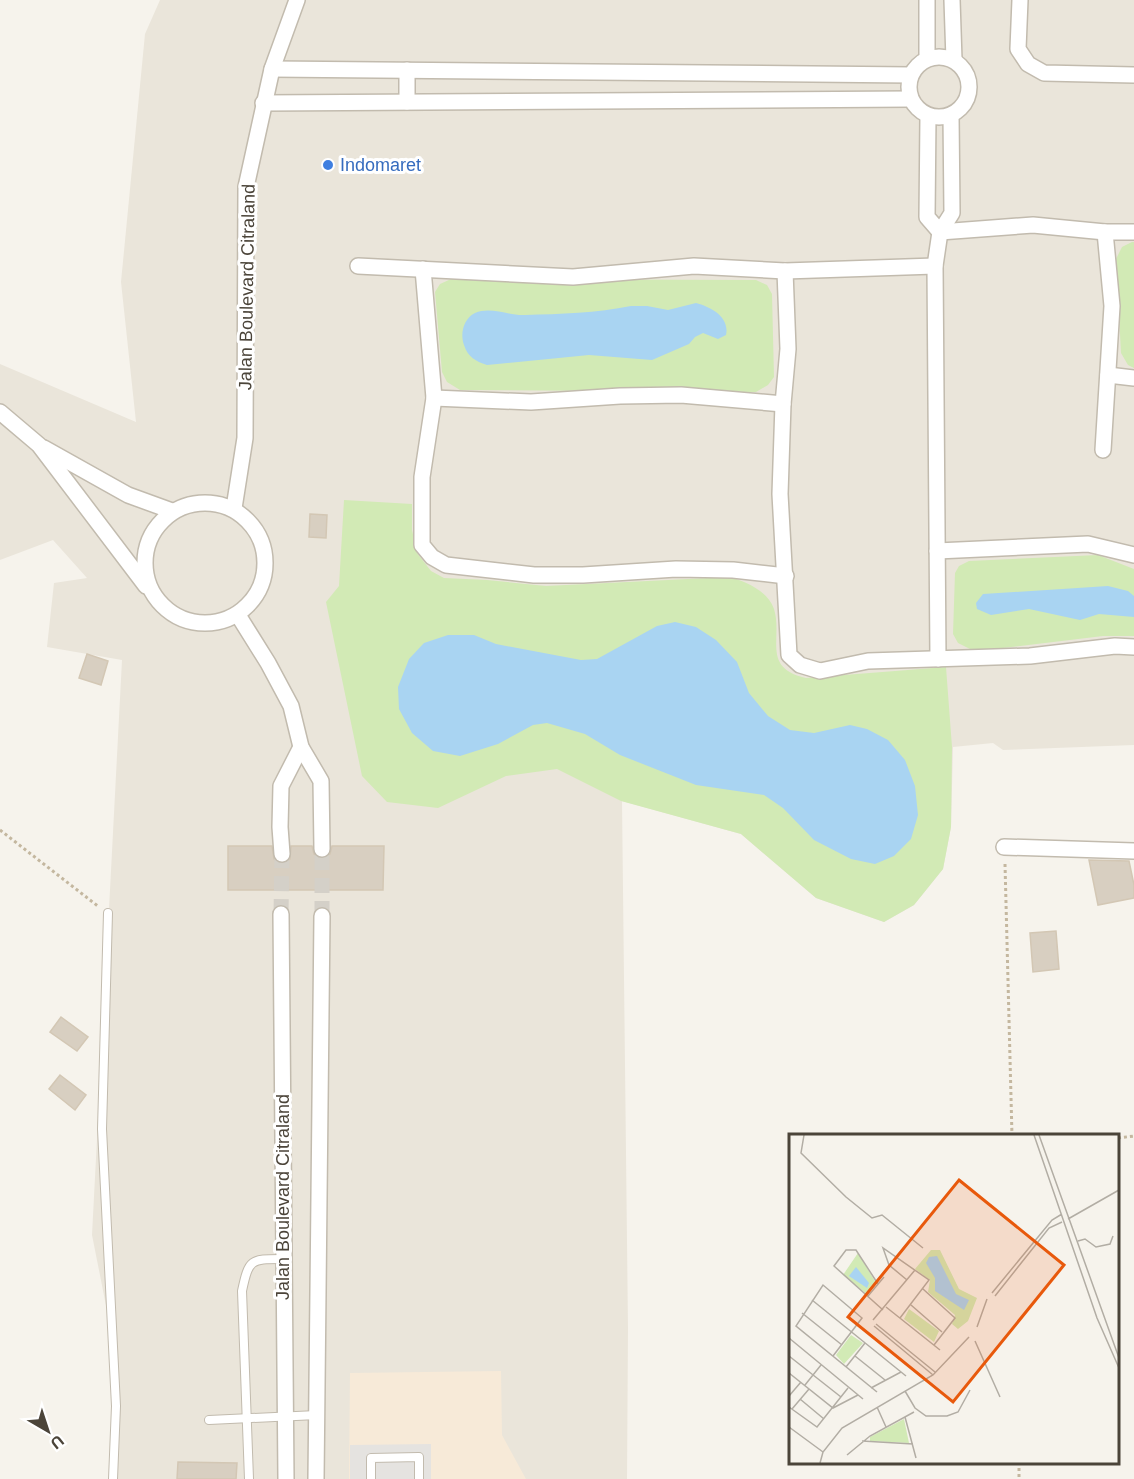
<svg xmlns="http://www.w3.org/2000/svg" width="1134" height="1479" font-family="Helvetica,sans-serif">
  <rect width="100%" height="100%" fill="#f6f3ec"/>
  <path fill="#eae5da" d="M160 0H1134V745L1003 750 993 743 953 747 951 827 943 869 914 905 884 922 816 898 741 834 622 801 628 1329 627 1479H116L118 1366 92 1235 122 660 47 647 54 583 87 578 53 540 0 560V364L136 422 121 282 145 34Z"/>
  <path fill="#f7ead8" d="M501 1371 502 1435 526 1479H349L350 1373Z"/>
  <g fill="#d2eab5">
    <path d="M1132 242H1134V368L1128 365 1121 353 1116 259 1122 247Z"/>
    <path d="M451 279 756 280 767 285 772 294 774 377 768 385 756 392 460 390 447 382 442 372 435 292 440 284Z"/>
    <path d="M344 500 412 504V530L417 553 431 571 444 578 487 580 546 586 729 577C745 581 768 591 774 609 783 638 761 668 806 678L946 667 952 747 951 827 943 869 914 905 884 922 816 898 741 834 621 801 557 769 506 776 438 808 387 802 362 776 326 602 339 586Z"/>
    <path d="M1098 555 1134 569V636H1103L994 649H970L958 643 953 634 955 573 959 566 969 561Z"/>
  </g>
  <path fill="#e5e3e0" d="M431 1444V1479H350V1445Z"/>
  <g fill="#a9d4f2">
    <path d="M696 303C711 307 730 317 726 335L718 339 703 333 695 337 689 344 652 360 589 355 487 365C475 361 468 357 464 345 460 334 463 319 475 313 491 306 509 316 525 315 560 314 597 313 631 306H647L668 310Z"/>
    <path d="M1108 586 1128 591 1134 596V617L1099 614 1080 620 1029 609 991 615 977 609 976 603 983 594Z"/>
    <path d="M675 622 696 627 716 640 737 662 749 693 768 716 790 730 814 733 850 725 867 729 888 740 905 760 915 786 918 815 911 839 894 856 875 864 851 859 814 840 783 808 764 795 696 785 620 755 585 734 547 723 533 725 498 744 460 756 433 751 412 733 399 709 398 687 409 659 424 643 448 635H474L496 644 581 660 597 659 657 626Z"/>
  </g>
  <g fill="#d8cfc1" stroke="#d3c7b4" stroke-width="1.5">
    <path d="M310 514 327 515 326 538 309 537Z"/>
    <path d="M87 654 108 661 101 685 79 678Z"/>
    <path d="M228 846H272L274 859 282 864 290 859 291 846H312L314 854 322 859 330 854 332 846H384L383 890H228Z"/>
    <path d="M1089 860 1129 861 1134 885V898L1098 905Z"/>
    <path d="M1056 931 1059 969 1033 972 1030 933Z"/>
    <path d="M61 1017 88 1037 77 1051 50 1032Z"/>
    <path d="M60 1075 86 1095 75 1110 49 1089Z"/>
    <path d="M178 1462 237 1463 236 1479H177Z"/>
  </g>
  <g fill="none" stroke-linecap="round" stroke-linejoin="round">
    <g stroke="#d4d0c8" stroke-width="15" stroke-dasharray="15 8" stroke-linecap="butt">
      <path d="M281 914 282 854"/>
      <path d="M322 916V849"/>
    </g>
    <defs>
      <g id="lane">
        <path d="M108 913 102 1129 116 1406 113 1479"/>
        <path d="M209 1420 317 1415"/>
        <path d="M249 1479 242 1291C249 1258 251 1259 284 1259"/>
        <path d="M371 1479V1458L419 1457V1479"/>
      </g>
      <g id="street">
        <path d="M952 0 954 60"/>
        <path d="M1020 0 1018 49 1028 64 1044 73 1134 75"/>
        <circle cx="939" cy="87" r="30"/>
        <path d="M927 59V0"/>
        <path d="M272 69 911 75"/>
        <path d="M407 70V102"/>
        <path d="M263 103 911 99"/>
        <path d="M928 116 927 217 940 232"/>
        <path d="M940 232 1033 225 1105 232H1134"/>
        <path d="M358 266 573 277 694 266 785 271 935 266"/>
        <path d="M423 269 434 398 422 477V545L432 557 446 565 534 575H583L676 569 733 570 786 576"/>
        <path d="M785 271 788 349 783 404 780 494 789 655 800 665 820 671 868 661 1030 656 1115 646 1134 647"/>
        <path d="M1108 375 1134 378"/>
        <path d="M434 398 531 402 620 396 681 395 783 404"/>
        <path d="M0 412 39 445 146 586"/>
        <path d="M44 448 128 495 172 511"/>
        <path d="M1103 450 1112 306 1105 232"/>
        <circle cx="205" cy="563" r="60"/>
        <path d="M234 508 245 438 246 187 272 69 297 0"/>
        <path d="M937 551 1088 544 1134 555"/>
        <path d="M238 615 268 663 291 706 301 747 321 781 322 849"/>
        <path d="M938 659 935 266 940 232 952 213 951 115"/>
        <path d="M1004 847 1134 851"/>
        <path d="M282 854 280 827 281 786 301 747"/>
        <path d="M281 914 286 1479"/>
        <path d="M316 1479 322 916"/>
      </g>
    </defs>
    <use href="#lane" stroke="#c2bbae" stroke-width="10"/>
    <use href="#street" stroke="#c2bbae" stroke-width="18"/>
    <g stroke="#c4b79f" stroke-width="3" stroke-dasharray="3 3" stroke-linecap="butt">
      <path d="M0 830 99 907"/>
      <path d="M1005 864 1012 1136"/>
      <path d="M1118 1138 1134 1136"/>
      <path d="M1019 1462V1479"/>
    </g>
    <use href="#lane" stroke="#fff" stroke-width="8"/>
    <use href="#street" stroke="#fff" stroke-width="15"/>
  </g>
  <circle fill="#3f7fe0" stroke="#fff" stroke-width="2" cx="328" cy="165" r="6"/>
  <g text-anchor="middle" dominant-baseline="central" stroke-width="6" stroke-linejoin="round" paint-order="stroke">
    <g font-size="18" fill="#366cbe" stroke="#fff" text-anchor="start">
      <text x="340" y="165">Indomaret</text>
    </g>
    <g font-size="18" fill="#4b4439" stroke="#fff">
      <text transform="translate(247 287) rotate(-89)">Jalan Boulevard Citraland</text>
      <text transform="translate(283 1197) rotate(-90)">Jalan Boulevard Citraland</text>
    </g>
  </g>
  <g transform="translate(789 1134)">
    <rect width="330" height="330" fill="#f6f3ec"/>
    <path d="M142 116H151L170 155 188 164 179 187 169 195 163 190 166 181 139 158 141 146 126 135ZM69 119 87 149 79 161 54 141ZM120 175 150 197 145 208 115 185ZM62 201 74 209 55 230 47 221ZM115 285 120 309 81 307V303Z" fill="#d2eab5"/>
    <path d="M148 122 167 160 180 166 175 176 146 157V144L137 129 140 123ZM67 133 80 149 78 154 60 142Z" fill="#a9d4f2"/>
    <path fill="none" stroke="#b2ada4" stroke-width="1.5" d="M15 1 12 19 57 63 83 84 93 81 134 114M245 1 308 184 330 234M250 1 330 224M279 85 330 56M289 107 296 105 307 113 321 110 324 102M89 150 67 116H57L45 132 94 176M134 155 166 184 145 211M203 159 263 86 273 80M79 162 95 143M206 162 260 94 273 88M23 166 117 242M122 171 153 198M97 173 151 216M13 179 53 211M111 184 140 146 94 114 100 131 118 146M84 186 126 136M87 190 146 238M85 192 144 241M188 193 198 165M0 204 74 265M186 207 211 263M0 222 52 263M44 222 73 184 34 151 7 192 88 258M66 222 96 246M57 233 76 209M0 239 44 274 69 261M16 251 32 231M82 254 112 238M116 257 126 274 137 282H158L169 278 181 256M0 262 12 248M11 265 35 285M0 273 28 293 59 254M88 273 97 293M3 275 20 255M116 283 127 324M0 293 34 318M73 307 124 310M58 321 81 302 125 278M31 329 34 318 53 294 144 241 180 203"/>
    <path fill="#e8590c" fill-opacity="0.15" stroke="#e8590c" stroke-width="3" d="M170 46 275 131 164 268 59 183Z"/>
    <rect width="330" height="330" fill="none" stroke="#4b4439" stroke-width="3"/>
  </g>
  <g transform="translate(48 1431) rotate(141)" stroke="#ffffff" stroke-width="4.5" paint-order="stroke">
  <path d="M0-4.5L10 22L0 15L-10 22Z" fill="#4b4439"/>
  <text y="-9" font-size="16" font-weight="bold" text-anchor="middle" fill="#4b4439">U</text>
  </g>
</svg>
